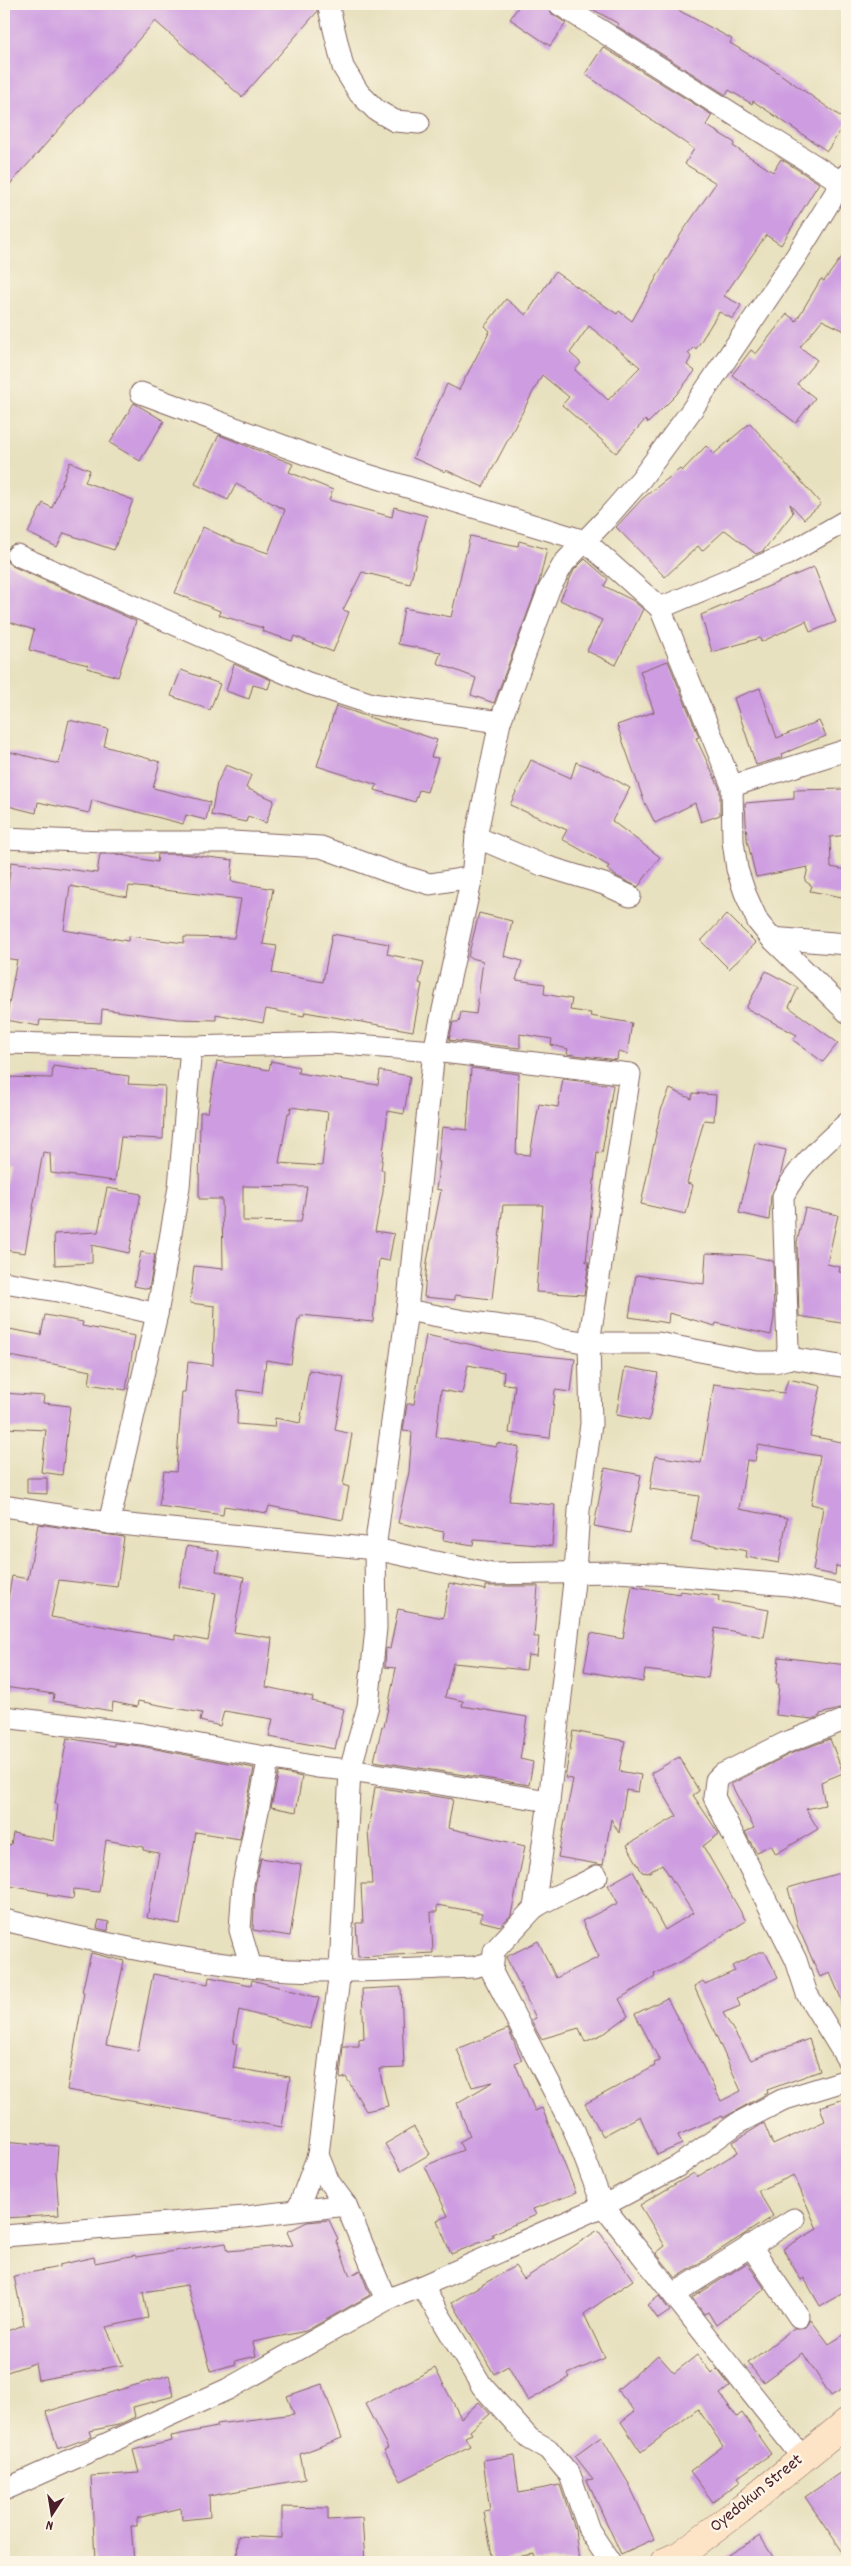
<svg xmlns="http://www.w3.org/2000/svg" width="851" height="2566" font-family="Dekko,sans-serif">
  <rect width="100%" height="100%" fill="#fcf5e5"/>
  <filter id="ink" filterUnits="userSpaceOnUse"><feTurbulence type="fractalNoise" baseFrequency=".02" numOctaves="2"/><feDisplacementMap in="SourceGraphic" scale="10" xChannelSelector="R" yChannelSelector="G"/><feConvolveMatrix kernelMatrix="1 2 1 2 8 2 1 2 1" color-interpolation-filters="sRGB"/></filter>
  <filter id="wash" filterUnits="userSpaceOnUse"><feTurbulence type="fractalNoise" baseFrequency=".0096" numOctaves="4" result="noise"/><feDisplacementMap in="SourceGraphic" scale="20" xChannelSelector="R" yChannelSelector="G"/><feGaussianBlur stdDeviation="1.12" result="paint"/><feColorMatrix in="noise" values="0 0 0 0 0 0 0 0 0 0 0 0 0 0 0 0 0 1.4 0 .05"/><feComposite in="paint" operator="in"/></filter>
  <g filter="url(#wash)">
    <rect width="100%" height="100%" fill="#e8e1bf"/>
    <g id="blocks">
      <g fill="#cd9ce1" fill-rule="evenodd">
        <path d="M4 4H316L317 12 242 97 155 21 4 191Z"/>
        <path d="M520 4H547L552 14 566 23 550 46 510 19Z"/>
        <path d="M583 4H667L732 39 730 43 773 69 847 121 827 151 753 101 752 104 729 90 726 95 617 26 619 24Z"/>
        <path d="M603 47 712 115 706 125 735 143 733 146 773 172 781 159 819 183 781 245 766 235 724 296 741 305 733 319 719 312 696 349 694 347 688 353 691 357 687 365 695 371 676 395 648 423 645 420 616 453 562 405 569 397 542 375 483 487 446 470 445 472 413 458 447 384 459 390 490 331 485 326 506 299 526 315 555 272 617 314 619 311 632 321 681 234 716 183 685 164 694 149 585 74ZM589 326 640 367 608 400 575 370 581 363 570 353Z"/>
        <path d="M847 250V332L822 320 800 347 817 360 797 384 815 398 796 423 732 375 751 350 756 354 787 314 796 321 821 279 824 281Z"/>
        <path d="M134 403 164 421 140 461 110 443Z"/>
        <path d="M750 423 821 504 804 519 790 504 793 513 763 551 756 554 725 530 702 551 698 546 665 577 616 527 643 498 680 469 682 471 706 446 714 454Z"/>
        <path d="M219 435 293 464 289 472 333 490 329 500 392 517 394 507 427 516 410 584 362 572 343 610 349 612 333 652 294 636 292 641 262 631 263 628 219 615 220 611 175 593 203 527 235 542 268 553 285 510 236 484 228 500 195 484Z"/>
        <path d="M70 462 90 470 85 482 133 500 114 550 64 533 57 547 28 533 43 503 52 508Z"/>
        <path d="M470 536 518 546 519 541 547 549 539 582 494 703 471 695 476 678 437 663 441 652 398 644 404 608 451 617Z"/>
        <path d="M4 553 7 562 12 566 136 621 118 677 87 668 88 665 29 650 34 630 4 620Z"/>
        <path d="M585 559 608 579 604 586 632 600 643 609 616 665 587 651 602 620 560 600 574 570Z"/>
        <path d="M814 567 836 622 810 632 806 621 761 642 760 638 712 652 701 615Z"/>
        <path d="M668 661 699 737 696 738 720 789V815L701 822 695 803 655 823 644 801 617 725 654 712 640 671Z"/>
        <path d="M234 664 271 680 268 689 253 685 249 699 226 691Z"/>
        <path d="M181 670 220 684 210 710 171 696Z"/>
        <path d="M760 688 777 738 819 721 826 736 782 754 783 757 756 765 734 698Z"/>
        <path d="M336 706 437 740 431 757 438 758 427 792 419 790 415 802 375 790 377 785 317 766Z"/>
        <path d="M69 720 108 729 104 746 160 762 153 788 210 802 206 820 186 815 183 824 92 800 89 813 38 802 36 813 4 805V761L6 751 59 764Z"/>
        <path d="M531 760 571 778 576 762 600 771 630 788 612 821 660 857 638 887 616 876 607 869 609 866 562 839 567 830 510 805Z"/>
        <path d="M226 765 251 775 246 788 274 800 266 823 248 816 246 822 211 815 217 783Z"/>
        <path d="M847 789V835L830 837 831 867 847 870V898L810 891 812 886 805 881 808 867 756 877 747 840 745 803 794 799V790Z"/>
        <path d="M100 854H116L157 862 158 854H183L233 860 231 881 273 889 263 944 277 946 272 973 323 982 332 934 389 944 387 954 424 962 419 983 422 984 413 1031 305 1012 304 1016 266 1009 263 1023 216 1014V1020L178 1019 102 1009 101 1023 40 1020 39 1026 6 1020 17 960 4 958V918L11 862 97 873ZM70 886 127 897 129 886 241 899 234 938 184 937V943L129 936 128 941 64 930Z"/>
        <path d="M479 913 512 921 504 956 522 961 516 980 545 984 544 994 572 999 570 1010 591 1013 590 1016 632 1023 627 1054 618 1052 617 1060 567 1054 568 1049 551 1045 552 1039 520 1034V1048L449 1040 453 1022H459L461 1012 476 1014 483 961 468 957Z"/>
        <path d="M727 914 756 943 729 969 701 941Z"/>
        <path d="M766 971 798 988 789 1007 838 1043 823 1062 793 1040 797 1035 746 1008Z"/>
        <path d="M217 1061 269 1070 271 1061 299 1067 298 1073 378 1085 380 1071 410 1076 404 1114 388 1111 381 1170H384L383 1192 375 1231 394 1234 389 1261 379 1259 373 1322 301 1315 300 1319H298L291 1364 266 1360 262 1393 238 1390 237 1424 274 1427 275 1418 300 1423 309 1370 344 1377 335 1430 352 1434 343 1485 349 1487 343 1520 269 1506 267 1513 224 1506 223 1515 159 1506 164 1471 176 1472 182 1392H185L188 1362 213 1365 215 1306 190 1303 194 1266 223 1269 222 1199H199L200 1112H208ZM291 1107 328 1112 322 1166 279 1163 288 1113H290ZM243 1186 307 1187 301 1222 243 1221Z"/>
        <path d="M53 1066 129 1076 128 1084 165 1086 163 1139 121 1137 115 1181 51 1173 50 1153 43 1152 25 1253 4 1250V1187L8 1165H4V1077L52 1078Z"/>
        <path d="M471 1068 519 1074 516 1154 530 1155 539 1104 558 1107 563 1079 613 1085 602 1153 597 1152 586 1262H589L584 1295 536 1292 543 1205H503L492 1299 455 1295V1300L424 1297 427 1262 441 1190 436 1189 440 1162H438L442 1127 467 1130Z"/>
        <path d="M670 1089 692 1099 693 1093 716 1095 714 1121 704 1120 687 1183 693 1185 686 1214 641 1204 661 1110Z"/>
        <path d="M755 1143 786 1150 780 1177 771 1196 769 1220 739 1213Z"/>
        <path d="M107 1188 141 1194 129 1253 92 1245V1263L55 1265 54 1234 98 1232Z"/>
        <path d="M805 1208 838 1215 827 1264 840 1267 839 1272 847 1273V1324L799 1316 797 1242Z"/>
        <path d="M141 1252 155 1255 149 1289 134 1286Z"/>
        <path d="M706 1253 747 1255 773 1261 774 1317 771 1335 716 1323 715 1326 669 1313 668 1323 629 1317 636 1275 704 1284Z"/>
        <path d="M45 1315 83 1322 82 1326 135 1336 126 1390 89 1384 91 1371 4 1355V1328L41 1335Z"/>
        <path d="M426 1335 506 1352 575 1359 571 1392 555 1390 550 1438 509 1433 515 1385 503 1384 504 1372 468 1365 462 1394 441 1390 436 1437 496 1447 497 1443 519 1447 509 1501 555 1505 552 1546 474 1540 473 1545 443 1540 444 1532 398 1523 409 1472 412 1432 403 1431 407 1404H414Z"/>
        <path d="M625 1367 658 1373 649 1421 616 1415Z"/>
        <path d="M788 1379 821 1386 810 1436 847 1443V1568L836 1566 835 1575 813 1571 823 1507 811 1504 820 1456 758 1445 755 1461 747 1460 739 1509 787 1518 779 1563 746 1557 747 1551 691 1541 699 1496 650 1489 655 1456 701 1463 714 1384 784 1393Z"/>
        <path d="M4 1393 44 1396 43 1403 70 1406 62 1475 41 1472 46 1430 4 1428Z"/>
        <path d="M605 1468 641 1475 630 1533 594 1526Z"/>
        <path d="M27 1478H47V1494L27 1493Z"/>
        <path d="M38 1524 124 1537 117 1587 59 1580 51 1617 175 1639V1635L208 1641 216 1593 179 1587 187 1546 219 1551 216 1571 244 1577 234 1632 272 1638 266 1687 313 1697 312 1701 344 1709 335 1749 269 1737 273 1719 224 1711 220 1726 200 1721 202 1713 138 1701 137 1707 113 1702 112 1711 53 1701 54 1694 4 1687V1621L12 1576 28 1579Z"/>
        <path d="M449 1583 486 1590V1586H538L534 1637H539L537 1656 528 1655 526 1670 453 1663 445 1697 463 1701 462 1706 527 1717 520 1759 533 1762 529 1785 374 1761 382 1726 384 1727 396 1668 385 1667 386 1648 390 1649 398 1609 443 1618Z"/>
        <path d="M632 1586 679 1594 680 1591 719 1596 718 1601 769 1610 764 1637 715 1628 708 1678 645 1670 643 1682 584 1671 591 1633 623 1639Z"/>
        <path d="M779 1657 847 1665V1707L820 1714V1716L813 1719 776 1715 779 1684H776Z"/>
        <path d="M573 1731 625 1741 619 1771 641 1775 638 1792 626 1790 619 1833 611 1819 603 1865 558 1857 573 1779 565 1778Z"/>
        <path d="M67 1738 114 1746V1743L140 1746 254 1768 240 1839 196 1832 180 1924 147 1918 159 1853 143 1850V1847L106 1840 99 1892 74 1889 73 1899 47 1895 48 1893 4 1885V1843L11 1845 13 1833 54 1841 58 1804H55Z"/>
        <path d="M830 1739 843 1773 821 1782 825 1805 806 1809 818 1829 776 1854 771 1845 756 1852 745 1832 754 1828 731 1784 790 1754Z"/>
        <path d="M679 1757 699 1791 693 1795 719 1834 703 1846 746 1921 680 1962 654 1974 655 1977 619 1999 628 2016 605 2033 585 2042 579 2028 541 2039 531 2020 536 2018 506 1957 538 1941 556 1978 599 1957 582 1921 618 1903 608 1885 633 1871 665 1930 693 1913 662 1864 648 1873 642 1872 627 1845 677 1816 651 1773Z"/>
        <path d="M279 1772 302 1777 296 1812 271 1807Z"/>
        <path d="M375 1787 453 1799 448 1828 525 1846 511 1915 500 1926 480 1921 482 1913 437 1905V1912H431L433 1953 358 1957 356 1923H363L361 1884H372L368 1831Z"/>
        <path d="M261 1858 301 1865 290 1936 253 1930 255 1886Z"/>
        <path d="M843 1872 847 1885V2012L830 1973 820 1977 798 1927 788 1888Z"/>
        <path d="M99 1920 109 1922 108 1931 97 1928Z"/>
        <path d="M759 1952H765L778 1977 737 1998 740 2006 723 2013 751 2060 809 2039 820 2071 767 2090 768 2093 723 2118 722 2116 678 2135 682 2144 657 2155 640 2116 603 2136 585 2104 655 2066 654 2063 660 2061 635 2014 667 1998 721 2101 741 2091 694 1986 703 1981 705 1984 735 1971 732 1966Z"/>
        <path d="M91 1953 124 1961 106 2045 138 2051 153 1974 208 1984 209 1977 251 1985 252 1980 319 1998 310 2029 239 2010 233 2043 237 2044 233 2068 290 2077 282 2127 67 2090 84 1993 82 1992Z"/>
        <path d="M401 1987 404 2068 379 2069 388 2106 366 2111 346 2077 341 2079 340 2076 343 2046H359V2039L364 2038 362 1989Z"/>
        <path d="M508 2029 522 2060 515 2063 535 2111 542 2108 576 2193 533 2209 536 2215 492 2234 494 2237 451 2254 437 2220 448 2216 425 2166 463 2150 459 2142 470 2136 457 2103 493 2082 472 2087 457 2049Z"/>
        <path d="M847 2098V2291L820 2306 804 2278 801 2280 783 2249 817 2229 794 2175 758 2191 773 2216 676 2278 656 2253 665 2246 640 2205 694 2173 697 2177 738 2152 733 2142 764 2123 773 2145 825 2121 820 2107Z"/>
        <path d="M414 2127 430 2154 401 2171 385 2144Z"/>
        <path d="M4 2141 58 2146 56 2171 59 2215 4 2218Z"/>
        <path d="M329 2220 338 2239 336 2240 350 2276 360 2270 370 2295 306 2331 253 2342 256 2356 235 2361 236 2364 211 2371 187 2285 143 2292 148 2318 106 2327 123 2365 38 2380 35 2363 4 2373V2332L24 2325 14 2276 59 2267V2265L94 2257 95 2263 135 2255 136 2257 226 2243 228 2251 293 2245 287 2232 307 2222Z"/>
        <path d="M598 2230 633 2280 584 2314 605 2358 568 2374 570 2377 528 2401 508 2366 494 2374 452 2302 515 2266 524 2279Z"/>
        <path d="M747 2263 765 2289 716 2325 708 2312 704 2314 692 2298Z"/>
        <path d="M659 2296 670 2311 658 2319 648 2305Z"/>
        <path d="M811 2320 829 2344 847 2333V2386L831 2396 803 2353 763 2382 748 2363 794 2328 806 2327Z"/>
        <path d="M658 2355 674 2373 697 2355 712 2374 717 2369 730 2386 720 2394 737 2417 742 2413 771 2454 738 2477 741 2481 713 2502 690 2471 723 2446 698 2409 641 2452 621 2422 635 2411 617 2390Z"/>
        <path d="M435 2368 461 2418 479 2402 490 2414 470 2431 472 2434 465 2437 470 2446 401 2481 384 2450 388 2448 365 2404Z"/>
        <path d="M169 2375 174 2396 133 2407 135 2417 118 2425 89 2431 91 2437 58 2449 46 2412Z"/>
        <path d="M322 2384 342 2438 300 2454 305 2479 209 2496 210 2517 182 2520 181 2508 137 2518V2526H131L134 2562H95L91 2476 139 2473 133 2450 172 2441 171 2436 217 2427V2424L294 2414 287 2396Z"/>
        <path d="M601 2437 629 2484 654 2539 621 2554 587 2480 593 2479 575 2456Z"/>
        <path d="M514 2455 519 2493 560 2485 575 2529 579 2562H535L534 2554 493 2561 484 2512 490 2511 483 2460Z"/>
        <path d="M847 2468V2558L805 2497Z"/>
        <path d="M282 2507 328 2508V2520L362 2518 365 2562 304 2559V2562H237L238 2536 282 2538Z"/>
        <path d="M760 2536 776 2562H717Z"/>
      </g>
    </g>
  </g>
  <g filter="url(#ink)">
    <use href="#blocks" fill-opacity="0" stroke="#81635f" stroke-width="1"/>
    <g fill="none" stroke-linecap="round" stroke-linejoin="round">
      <defs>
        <g id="street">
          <path d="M328 4 343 67 359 93 376 110 395 121 419 123"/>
          <path d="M559 4 847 186"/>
          <path d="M141 393 335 465 585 541 660 608 732 786 733 841 737 869 745 893 758 922 771 938 847 1012"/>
          <path d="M17 555 308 683 372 704 500 722"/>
          <path d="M660 608 786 555 847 520"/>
          <path d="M732 786 847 750"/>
          <path d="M476 837 542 865 604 884 630 896"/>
          <path d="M4 838 105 842H233L321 847 389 872 430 884 472 877"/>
          <path d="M771 938 847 944"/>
          <path d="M4 1043 191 1047 331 1043 434 1051 630 1074 589 1343 591 1424 579 1510 575 1573 549 1801 534 1908 494 1951 492 1972 574 2130 603 2206 802 2457"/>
          <path d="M4 1282 63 1292 157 1314"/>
          <path d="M407 1310 464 1321 539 1331 559 1338 589 1343H658L757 1362H775L790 1358 787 1354 788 1348 783 1196C799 1165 822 1146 847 1123"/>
          <path d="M790 1358 847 1367"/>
          <path d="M4 1506 109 1523 375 1549 491 1574 615 1572 670 1575 788 1585 847 1596"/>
          <path d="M109 1523 157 1314 179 1187 191 1047"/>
          <path d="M4 1717 142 1734 317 1767 350 1770 549 1801"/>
          <path d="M847 1719 785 1743 721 1775 716 1780 714 1797 796 1960 807 1994 847 2059"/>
          <path d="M534 1908C554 1895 576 1888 597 1876"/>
          <path d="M4 1920C85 1939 166 1958 250 1967 324 1975 400 1969 474 1967L492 1962"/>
          <path d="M251 1967 240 1930 243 1884 269 1757"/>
          <path d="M318 2155 329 2182 346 2205 386 2300"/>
          <path d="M298 2209 318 2155 340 1970 350 1770 368 1706 376 1628 375 1549 407 1310 434 1051 472 877 476 837 500 722 549 589 564 563 605 520 641 479 691 411 795 258 847 174"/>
          <path d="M4 2236 245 2217 346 2205"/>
          <path d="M750 2245 799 2317"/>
          <path d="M422 2286 482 2386 530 2439 548 2449 570 2475 589 2530 610 2562"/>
          <path d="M674 2294 794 2219"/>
          <path d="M4 2490 228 2389 386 2300 422 2286 603 2206 678 2166 738 2123 782 2100 847 2080"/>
        </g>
        <path id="secondary" d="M664 2562 680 2555 740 2510 847 2422"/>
      </defs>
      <use href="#street" stroke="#81635f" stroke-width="23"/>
      <use href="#secondary" stroke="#81635f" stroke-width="29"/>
      <use href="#street" stroke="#fff" stroke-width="21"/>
      <use href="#secondary" stroke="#fee4c6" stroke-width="28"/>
    </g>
  </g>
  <g text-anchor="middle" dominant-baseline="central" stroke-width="5" stroke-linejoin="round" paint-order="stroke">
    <g font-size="18" fill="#4a1f2b" stroke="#fcf5e5">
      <text transform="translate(757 2494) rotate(-39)">Oyedokun Street</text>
    </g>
  </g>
  <rect width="851" height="2566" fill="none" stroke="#fcf5e5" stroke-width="20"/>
  <g transform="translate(52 2514) rotate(192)" stroke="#fcf5e5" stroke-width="4" paint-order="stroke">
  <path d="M0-4L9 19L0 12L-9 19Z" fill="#4a1f2b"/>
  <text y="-8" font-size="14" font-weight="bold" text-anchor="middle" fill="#4a1f2b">N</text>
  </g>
</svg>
